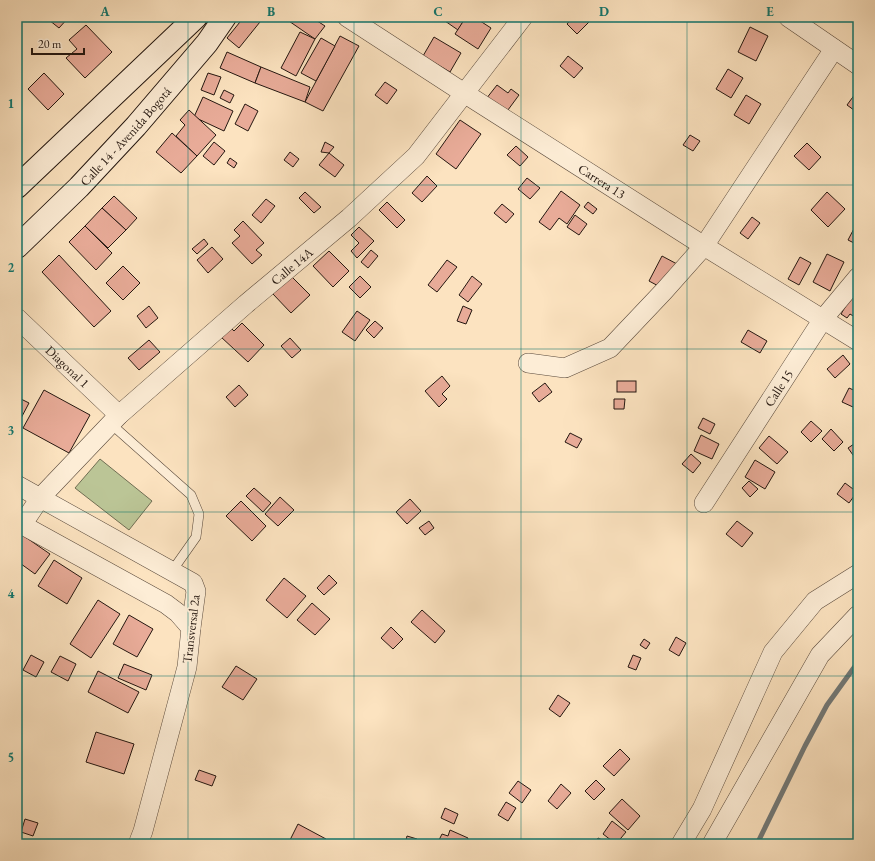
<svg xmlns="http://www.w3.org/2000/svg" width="875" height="861" font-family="'EB Garamond',serif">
  <rect width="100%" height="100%" fill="#fce3c0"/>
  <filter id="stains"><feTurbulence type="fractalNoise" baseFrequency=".005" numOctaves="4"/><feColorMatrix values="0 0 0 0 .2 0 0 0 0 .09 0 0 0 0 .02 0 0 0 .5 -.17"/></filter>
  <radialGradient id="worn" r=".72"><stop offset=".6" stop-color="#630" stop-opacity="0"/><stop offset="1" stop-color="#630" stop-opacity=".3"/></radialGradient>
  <path fill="#bbc596" stroke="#706e53" d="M100 459 152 501 129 530 75 488Z"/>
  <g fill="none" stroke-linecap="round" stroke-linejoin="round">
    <path stroke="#727978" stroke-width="5" d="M757 844 805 746 827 705 858 662"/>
  </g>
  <g fill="#e8ab98" stroke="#241710">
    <path d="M52 17H69L59 28 49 20Z"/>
    <path d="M244 17H264L239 48 227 38Z"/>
    <path d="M283 17H311L325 26 315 39Z"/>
    <path d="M447 17H466L458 30 445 21Z"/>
    <path d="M466 17H474L491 28 478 49 455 34Z"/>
    <path d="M573 17H584L589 22 577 34 567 24Z"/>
    <path d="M86 25 112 52 85 78 66 58 77 49 69 40Z"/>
    <path d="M750 27 768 36 756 61 738 52Z"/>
    <path d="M300 32 315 39 296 76 281 68Z"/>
    <path d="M340 36 359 46 323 111 305 102Z"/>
    <path d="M434 37 461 53 450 72 423 56Z"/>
    <path d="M321 38 335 46 316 81 301 73Z"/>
    <path d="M227 52 261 67 255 83 220 68Z"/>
    <path d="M568 56 583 68 574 78 560 66Z"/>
    <path d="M261 67 310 87 305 102 255 83Z"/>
    <path d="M728 69 743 78 731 98 716 89Z"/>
    <path d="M44 73 64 94 48 110 28 89Z"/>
    <path d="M208 73 221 77 214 95 201 90Z"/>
    <path d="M385 82 397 90 387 104 375 95Z"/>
    <path d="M497 85 508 93 511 89 519 95 505 114 486 99Z"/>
    <path d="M224 90 234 95 230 103 220 98Z"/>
    <path d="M858 90V113L847 105Z"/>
    <path d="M746 95 761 104 749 124 734 115Z"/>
    <path d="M203 97 233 111 224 131 194 117Z"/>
    <path d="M245 104 258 111 248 131 235 124Z"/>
    <path d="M189 110 216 135 197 156 176 136 185 125 180 120Z"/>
    <path d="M460 120 481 134 456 169 436 154Z"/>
    <path d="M172 133 197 156 181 173 156 152Z"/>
    <path d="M690 135 700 141 693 151 683 145Z"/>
    <path d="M214 142 225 151 214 165 203 156Z"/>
    <path d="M325 142 334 147 329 153 321 152Z"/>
    <path d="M807 143 821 157 809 170 794 156Z"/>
    <path d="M516 146 528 157 520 166 507 155Z"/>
    <path d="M290 152 299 159 293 167 284 160Z"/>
    <path d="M329 153 344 165 335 177 319 165Z"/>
    <path d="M230 158 237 163 234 168 227 163Z"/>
    <path d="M427 176 437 186 422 202 412 193Z"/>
    <path d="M527 178 540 188 530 199 518 189Z"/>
    <path d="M561 191 580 205 567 224 559 218 550 230 539 222Z"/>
    <path d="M305 192 321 207 314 213 299 198Z"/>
    <path d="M827 192 845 209 828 227 811 210Z"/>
    <path d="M114 196 137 218 126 230 102 208Z"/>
    <path d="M266 199 275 206 261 223 252 215Z"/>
    <path d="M387 202 405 220 397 228 379 210Z"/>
    <path d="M588 202 597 209 593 214 584 207Z"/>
    <path d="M502 204 514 214 506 223 494 213Z"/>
    <path d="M102 208 126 230 108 248 85 226Z"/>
    <path d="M575 215 587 224 579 235 567 227Z"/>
    <path d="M752 217 760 223 748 239 740 233Z"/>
    <path d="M243 221 264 243 256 250 262 255 252 264 232 243 240 236 234 230Z"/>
    <path d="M858 221V245L848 240Z"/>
    <path d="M85 226 112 253 96 270 69 242Z"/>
    <path d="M359 227 374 241 357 258 351 251 359 243 351 235Z"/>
    <path d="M204 239 208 244 197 254 192 249Z"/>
    <path d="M212 247 223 259 208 273 197 260Z"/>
    <path d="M371 250 378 256 368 268 361 262Z"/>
    <path d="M329 251 349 271 333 287 313 266Z"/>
    <path d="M827 254 844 262 830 291 813 282Z"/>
    <path d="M59 255 111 311 94 327 42 272Z"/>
    <path d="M662 256 677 264 664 289 649 281Z"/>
    <path d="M800 257 811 263 799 285 788 279Z"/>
    <path d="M447 260 457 267 437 292 428 285Z"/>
    <path d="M123 266 140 283 123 300 106 283Z"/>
    <path d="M291 276 310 295 291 313 273 294Z"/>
    <path d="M360 276 371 287 360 298 349 287Z"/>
    <path d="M472 276 482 284 468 302 459 295Z"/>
    <path d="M853 294H858V319L850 314 847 318 841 314Z"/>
    <path d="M149 306 158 318 146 328 137 316Z"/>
    <path d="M463 306 472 310 466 324 457 321Z"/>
    <path d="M357 311 370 320 355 341 342 332Z"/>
    <path d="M375 321 383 328 374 338 366 330Z"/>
    <path d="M242 323 264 345 248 362 221 337 230 327 234 331Z"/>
    <path d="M748 330 767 341 760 353 741 342Z"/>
    <path d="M290 338 301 350 292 358 281 346Z"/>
    <path d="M149 340 160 352 139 370 128 358Z"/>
    <path d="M843 355 850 364 835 378 827 369Z"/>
    <path d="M442 376 450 386 442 394 447 399 439 407 425 391Z"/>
    <rect x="617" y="381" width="19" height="11"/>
    <path d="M545 383 552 392 539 402 532 393Z"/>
    <path d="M239 385 248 395 235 407 226 397Z"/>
    <path d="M849 388 858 392V396L853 407 842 402Z"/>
    <path d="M44 390 90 415 69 453 23 428Z"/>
    <path d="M17 397 29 403 19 422 17 421Z"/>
    <path d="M614 399H625L624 409H614Z"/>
    <path d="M703 418 715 424 710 434 698 428Z"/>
    <path d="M811 421 822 431 811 442 801 432Z"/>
    <path d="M831 429 843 442 834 451 822 439Z"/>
    <path d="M570 433 582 439 577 448 565 442Z"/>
    <path d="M701 435 719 444 712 459 694 451Z"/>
    <path d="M769 436 788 452 777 464 759 448Z"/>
    <path d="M857 442 858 443V462L848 448Z"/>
    <path d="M691 454 701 463 693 473 682 464Z"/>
    <path d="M755 460 775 472 765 489 745 477Z"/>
    <path d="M749 481 758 489 750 497 742 488Z"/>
    <path d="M845 483 857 492 849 503 837 494Z"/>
    <path d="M254 488 271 503 263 512 246 496Z"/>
    <path d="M280 497 294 510 278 526 265 514Z"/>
    <path d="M410 499 421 511 407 524 396 512Z"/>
    <path d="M241 501 266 526 252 541 226 516Z"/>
    <path d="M429 521 434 528 425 535 419 528Z"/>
    <path d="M737 521 753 533 742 547 726 534Z"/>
    <path d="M21 534 50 554 35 574 17 561V540Z"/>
    <path d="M54 560 82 578 67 604 38 586Z"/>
    <path d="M329 575 337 583 324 595 317 588Z"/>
    <path d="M284 578 306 596 287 618 266 600Z"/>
    <path d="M98 600 120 614 91 658 70 644Z"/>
    <path d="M312 603 330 619 315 635 297 620Z"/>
    <path d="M422 610 445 631 435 643 411 622Z"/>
    <path d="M129 615 153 629 137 657 113 644Z"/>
    <path d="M391 627 403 639 393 649 381 638Z"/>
    <path d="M676 637 686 643 679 656 669 650Z"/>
    <path d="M644 639 650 643 646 649 640 645Z"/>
    <path d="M31 655 44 662 36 677 23 670Z"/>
    <path d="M633 655 641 658 636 670 628 667Z"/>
    <path d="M60 656 76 664 68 681 51 672Z"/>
    <path d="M124 664 152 675 146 690 118 678Z"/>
    <path d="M236 666 257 679 243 700 222 687Z"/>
    <path d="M98 671 139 692 128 713 88 692Z"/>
    <path d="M558 695 570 703 560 717 549 709Z"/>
    <path d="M96 732 134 744 124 774 86 762Z"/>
    <path d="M620 749 630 759 614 776 603 766Z"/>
    <path d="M199 770 216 776 212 786 195 780Z"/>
    <path d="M596 780 605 789 594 800 585 791Z"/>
    <path d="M518 781 531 790 522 803 509 793Z"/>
    <path d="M561 784 571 793 557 809 548 801Z"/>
    <path d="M622 799 640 816 628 830 609 813Z"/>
    <path d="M506 802 516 808 508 821 498 815Z"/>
    <path d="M445 808 458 814 454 824 441 818Z"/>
    <path d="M25 819 38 823 33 836 21 832Z"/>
    <path d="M612 821 626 832 616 844 603 834Z"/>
    <path d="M298 824 326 839 323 844H297L290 840Z"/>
    <path d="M450 830 468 838 466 844H447L439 840 442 834 448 836Z"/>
    <path d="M407 836 417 839 415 844H405Z"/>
    <path d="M598 838 610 844H595Z"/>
    <path d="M17 839 30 843 29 844H17Z"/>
  </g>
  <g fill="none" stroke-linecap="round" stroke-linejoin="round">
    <defs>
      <path id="lane" d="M111 424 191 495 199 514 196 537 172 571"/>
      <g id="street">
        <path id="s1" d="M347 17 464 93 704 246 858 341"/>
        <path d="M788 17 858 65"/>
        <path id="s2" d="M17 318 119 415"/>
        <path d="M528 363 565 368 610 348 664 291 704 246 834 49"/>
        <path d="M17 485 193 583 196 591 191 628 187 667 143 831 138 844"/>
        <path id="s3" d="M704 503 823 319 858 277"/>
        <path d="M17 522 166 604 178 613 191 628"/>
        <path id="s4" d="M22 525 40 498 119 415 246 304 349 218 416 156 523 17"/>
        <path d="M681 844 702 809 773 652 815 601 858 574"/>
        <path d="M712 844 820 655 858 615"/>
      </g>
      <g id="secondary">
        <path d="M17 187 196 17"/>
        <path id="s5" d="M17 247 79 187 136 126 207 43 225 17"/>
      </g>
    </defs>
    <use href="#lane" stroke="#5a4a3c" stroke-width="10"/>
    <use href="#street" stroke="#5a4a3c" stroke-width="20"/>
    <use href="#secondary" stroke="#241710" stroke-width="24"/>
    <use href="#lane" stroke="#fdedd6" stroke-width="9"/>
    <use href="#street" stroke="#fdedd6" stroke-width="19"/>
    <use href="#secondary" stroke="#fdedd6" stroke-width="22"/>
  </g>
  <path fill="none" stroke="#0f766e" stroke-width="1" stroke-opacity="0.55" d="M188 17V844M354 17V844M521 17V844M687 17V844M17 185H858M17 349H858M17 512H858M17 676H858"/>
  <g text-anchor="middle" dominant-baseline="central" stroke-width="3.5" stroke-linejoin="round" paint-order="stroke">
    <g font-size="13" fill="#241710" stroke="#fdedd6">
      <text stroke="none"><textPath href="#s5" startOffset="155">Calle 14 - Avenida Bogotá</textPath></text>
      <text stroke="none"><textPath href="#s1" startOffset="303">Carrera 13</textPath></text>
      <text stroke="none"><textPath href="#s4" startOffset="375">Calle 14A</textPath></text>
      <text stroke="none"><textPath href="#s2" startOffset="70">Diagonal 1</textPath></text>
      <text stroke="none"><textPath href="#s3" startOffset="137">Calle 15</textPath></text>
      <text transform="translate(191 629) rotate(-83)">Transversal 2a</text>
    </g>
  </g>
  <rect width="875" height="861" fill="none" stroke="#fce3c0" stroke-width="44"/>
  <path d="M32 48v6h52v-6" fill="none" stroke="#241710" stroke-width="2"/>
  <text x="38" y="48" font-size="12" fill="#241710" stroke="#fdedd6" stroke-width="3" paint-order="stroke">20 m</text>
  <rect x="22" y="22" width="831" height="817" fill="none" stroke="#0f766e" stroke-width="1.5"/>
  <g font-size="13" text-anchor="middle" font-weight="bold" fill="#0f766e">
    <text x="105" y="16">A</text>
    <text x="271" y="16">B</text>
    <text x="438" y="16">C</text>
    <text x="604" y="16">D</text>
    <text x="770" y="16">E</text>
    <text x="11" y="108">1</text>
    <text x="11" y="272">2</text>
    <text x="11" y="435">3</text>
    <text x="11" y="598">4</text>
    <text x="11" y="762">5</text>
  </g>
  <rect width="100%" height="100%" filter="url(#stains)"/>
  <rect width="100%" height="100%" fill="url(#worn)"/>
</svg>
